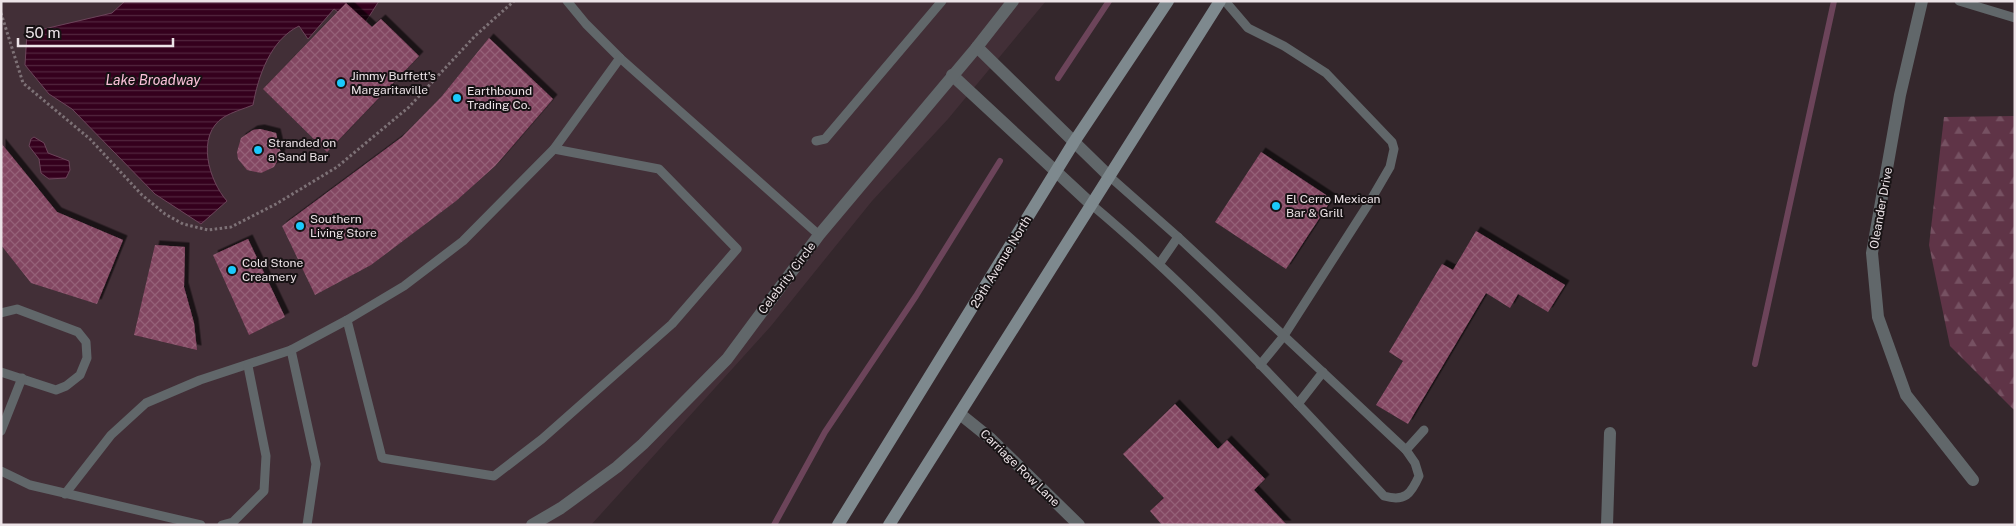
<svg xmlns="http://www.w3.org/2000/svg" width="2016" height="526" font-family="'Public Sans',sans-serif">
  <defs>
    <pattern id="forest-firs" width="22" height="20" patternUnits="userSpaceOnUse" patternTransform="scale(1.25)"><rect width="22" height="20" fill="#5f3447"/><path d="M5 1l3.5 6h-7zM16 11l3.5 6h-7z" fill="#765162"/></pattern>
    <pattern id="water-rules" width="6" height="5" patternUnits="userSpaceOnUse" patternTransform="scale(1.25)"><rect width="6" height="5" fill="#35001d"/><path d="M0 2.5h6" fill="none" stroke="#52253e"/></pattern>
    <pattern id="building-cross-hatch" width="8" height="8" patternUnits="userSpaceOnUse" patternTransform="scale(1.25)"><rect width="8" height="8" fill="#834662"/><path d="M0 0l8 8M0 8l8-8" fill="none" stroke="#956178"/></pattern>
    <filter id="shadow"><feDropShadow dx="4.5" dy="-4.5" stdDeviation="0" flood-color="#0009"/></filter>
  </defs>
  <rect width="100%" height="100%" fill="#34272c"/>
  <path fill="#422f37" d="M1 1H1046L948 119 872 201 771 326 591 525H1Z"/>
  <path fill="url(#forest-firs)" d="M2015 116V411L1950 346 1929 245 1944 117Z"/>
  <g fill="url(#water-rules)" stroke="#6c445a">
    <path d="M125 1H379L361 29 334 9 308 39 299 26C270 40 258 77 253 105 243 109 232 112 224 117 195 135 209 181 227 201L201 224 155 194 72 109 49 94 25 65 27 33 112 13Z"/>
    <path d="M34 137 44 143 48 153 69 161 70 170 66 178 49 179 41 173 39 159 29 146 31 139Z"/>
  </g>
  <g fill="none" stroke-linecap="round" stroke-linejoin="round">
    <g stroke="#6c445a" stroke-width="6">
      <path d="M1058 78 1109 1"/>
      <path d="M1755 364 1834 1"/>
      <path d="M774 525 825 432 916 296 1000 161"/>
    </g>
  </g>
  <g fill="url(#building-cross-hatch)" filter="url(#shadow)">
    <path d="M346 3 372 27 381 19 419 56 327 152 263 89Z"/>
    <path d="M489 38 553 99 495 166 456 201 371 265 315 295 282 226 402 137 442 96Z"/>
    <path d="M260 129 276 133 281 154 274 167 261 173 247 170 238 159 237 152 241 138 253 130Z"/>
    <path d="M1 143 57 212 123 240 97 304 31 283 1 245Z"/>
    <path d="M1261 152 1332 199 1286 269 1215 222Z"/>
    <path d="M1476 231 1565 285 1548 312 1518 294 1510 308 1486 293 1408 424 1376 405 1403 361 1389 352 1442 264 1453 270Z"/>
    <path d="M248 239 285 317 249 335 213 255Z"/>
    <path d="M155 245 185 247 184 287 194 323 197 350 134 335Z"/>
    <path d="M1175 404 1218 449 1227 440 1265 479 1254 490 1287 525H1162L1150 511 1164 498 1123 454Z"/>
  </g>
  <g fill="none" stroke-linecap="round" stroke-linejoin="round">
    <path stroke="#7d7176" stroke-width="3" stroke-dasharray="2.5 2.5" stroke-linecap="butt" d="M1 13 23 83 90 139 142 195 165 214 183 224 208 230 231 227 276 204 337 167 409 107 475 36 514 1"/>
    <g stroke="#61676a" stroke-width="9">
      <path d="M567 1 586 24 620 58 819 235"/>
      <path d="M1225 1 1248 28 1284 46 1326 73 1392 142 1394 149 1390 167 1369 203 1283 337 1260 365"/>
      <path d="M1959 1 2015 18"/>
      <path d="M816 141 825 139 942 1"/>
      <path d="M1092 205C1197 293 1290 395 1384 496 1405 502 1411 494 1419 476L1415 463 1406 450 1178 237 1109 176"/>
      <path d="M1160 263 1178 237"/>
      <path d="M1 313 17 309 78 332 86 342 87 358 80 375 66 386 56 390 1 372"/>
      <path d="M347 320 382 458 494 476 542 439 672 324 737 249 659 169 554 149"/>
      <path d="M291 350 316 464 307 525"/>
      <path d="M1298 404 1323 372"/>
      <path d="M1 431 22 378"/>
      <path d="M1406 450 1424 430"/>
      <path d="M1 471 30 485 201 525"/>
      <path d="M65 494 111 435 146 403 200 380 291 350 347 320 404 286 463 241 554 149 620 58"/>
      <path d="M222 525 233 522 264 491 266 456 248 366"/>
    </g>
    <g stroke="#61676a" stroke-width="12">
      <path d="M1922 1 1900 95 1872 253 1878 317 1906 395 1973 480"/>
      <path d="M977 47 1109 176"/>
      <path d="M952 75 1092 205"/>
      <path d="M960 414 991 439 1079 525"/>
      <path d="M532 525 561 508 617 467 643 444 727 359 819 235 977 47 1013 1"/>
      <path d="M1607 525 1610 433"/>
    </g>
    <g stroke="#7e898e" stroke-width="12">
      <path d="M838 525 1074 142 1168 1"/>
      <path d="M889 525 1220 1"/>
    </g>
  </g>
  <g fill="#1bc9fc" stroke="#171214" stroke-width="2">
    <circle cx="341" cy="83" r="5"/>
    <circle cx="457" cy="98" r="5"/>
    <circle cx="258" cy="150" r="5"/>
    <circle cx="1276" cy="206" r="5"/>
    <circle cx="300" cy="226" r="5"/>
    <circle cx="232" cy="270" r="5"/>
  </g>
  <g text-anchor="middle" dominant-baseline="central" stroke-width="4" stroke-linejoin="round" paint-order="stroke">
    <g font-size="12" fill="#ece3e7" stroke="#171214" text-anchor="start">
      <text x="351" y="76">Jimmy Buffett's<tspan x="351" dy="14">Margaritaville</tspan></text>
      <text x="467" y="91">Earthbound<tspan x="467" dy="14">Trading Co.</tspan></text>
      <text x="268" y="143">Stranded on<tspan x="268" dy="14">a Sand Bar</tspan></text>
      <text x="1286" y="199">El Cerro Mexican<tspan x="1286" dy="14">Bar &amp; Grill</tspan></text>
      <text x="310" y="219">Southern<tspan x="310" dy="14">Living Store</tspan></text>
      <text x="242" y="263">Cold Stone<tspan x="242" dy="14">Creamery</tspan></text>
    </g>
    <g font-size="12" fill="#ece3e7" stroke="#171214">
      <text transform="translate(1881 208) rotate(-80)">Oleander Drive</text>
      <text transform="translate(1001 262) rotate(-59)">29th Avenue North</text>
      <text transform="translate(787 278) rotate(-53)">Celebrity Circle</text>
      <text transform="translate(1020 468) rotate(44)">Carriage Row Lane</text>
    </g>
    <g font-size="14" font-style="italic" fill="#fac0d8" stroke="#171214">
      <text x="153" y="80">Lake Broadway</text>
    </g>
  </g>
  <rect width="2016" height="526" fill="none" stroke="#ece3e7" stroke-width="5"/>
  <path d="M18 38v8h155v-8" fill="none" stroke="#ece3e7" stroke-width="2.5"/>
  <text x="25" y="38" font-size="15" fill="#ece3e7" stroke="#171214" stroke-width="4" paint-order="stroke">50 m</text>
</svg>
